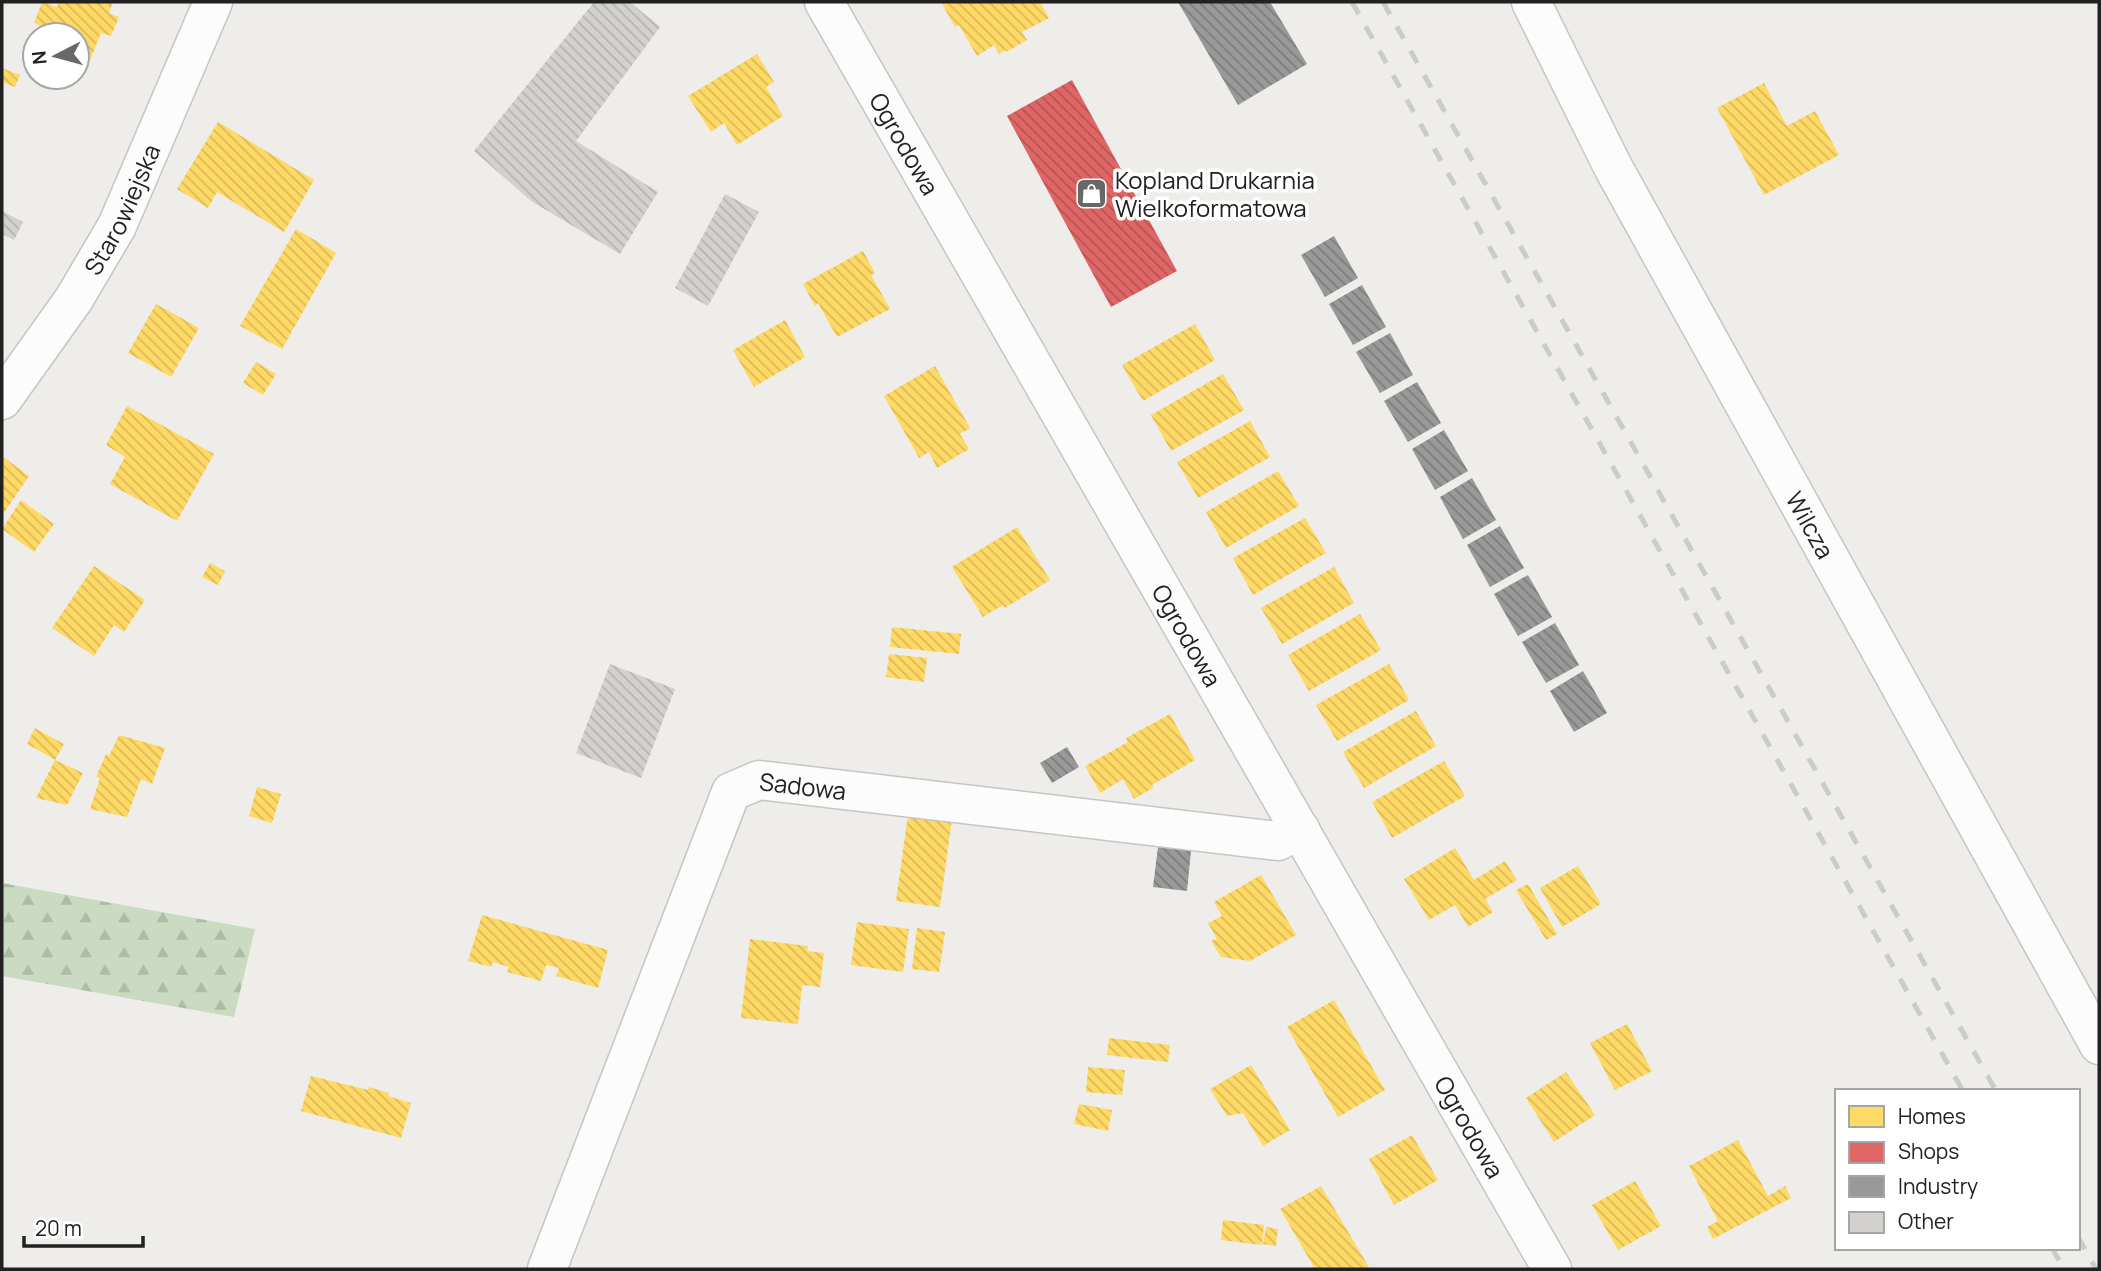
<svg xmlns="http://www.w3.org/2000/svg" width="2101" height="1271" font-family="Manrope,sans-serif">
  <defs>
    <pattern id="forest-firs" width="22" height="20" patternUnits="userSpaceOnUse" patternTransform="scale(1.75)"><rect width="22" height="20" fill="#cadbc1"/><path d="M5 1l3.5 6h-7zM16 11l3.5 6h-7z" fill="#adbca6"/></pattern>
    <pattern id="homes-back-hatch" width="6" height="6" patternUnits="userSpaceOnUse" patternTransform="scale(1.75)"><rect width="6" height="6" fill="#ffd966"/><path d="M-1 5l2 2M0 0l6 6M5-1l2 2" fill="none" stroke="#daba58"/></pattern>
    <pattern id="shops-back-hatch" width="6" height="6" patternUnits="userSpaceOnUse" patternTransform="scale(1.75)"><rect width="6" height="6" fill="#e06666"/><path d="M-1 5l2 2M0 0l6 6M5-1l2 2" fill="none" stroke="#b55454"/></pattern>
    <pattern id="industry-back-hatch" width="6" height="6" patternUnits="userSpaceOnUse" patternTransform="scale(1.75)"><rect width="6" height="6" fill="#999"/><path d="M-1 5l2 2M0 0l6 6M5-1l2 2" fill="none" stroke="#7c7c7c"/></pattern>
    <pattern id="building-back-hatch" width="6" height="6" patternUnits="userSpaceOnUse" patternTransform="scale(1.75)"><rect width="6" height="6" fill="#d3d1ce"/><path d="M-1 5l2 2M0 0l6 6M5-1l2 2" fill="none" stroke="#b5b3b1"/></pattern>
  </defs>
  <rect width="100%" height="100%" fill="#eeedea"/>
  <path fill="url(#forest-firs)" d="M2 883 255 929 234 1017 2 976Z"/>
  <g fill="url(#homes-back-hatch)">
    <path d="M42 2 57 7 59 2H113L109 13 119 17 111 36 101 33 86 70 77 66V35H46L48 29 34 23Z"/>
    <path d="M941 2H1040L1049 18 1022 32 1027 40 1006 52V50L999 54 994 45 977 56 959 25 955 27Z"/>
    <path d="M757 54 774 82 766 87 783 116 737 145 724 123 711 132 688 96Z"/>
    <path d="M2 68 20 75 15 87 2 82Z"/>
    <path d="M1764 83 1787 126 1815 111 1839 155 1764 195 1717 108Z"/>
    <path d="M218 122 314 180 284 232 217 192 208 208 177 189Z"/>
    <path d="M296 229 336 253 282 349 240 326Z"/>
    <path d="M863 251 875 273 871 275 890 309 837 337 818 303 815 306 803 284Z"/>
    <path d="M156 304 199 328 171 377 128 353Z"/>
    <path d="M785 320 805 357 754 387 733 350Z"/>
    <path d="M1195 324 1215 360 1143 401 1122 365Z"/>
    <path d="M256 362 276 374 263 395 243 383Z"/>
    <path d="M935 366 970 428 960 434 969 449 937 468 929 452 919 458 884 396Z"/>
    <path d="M1223 374 1244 410 1171 451 1151 415Z"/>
    <path d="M127 406 214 454 177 521 110 484 125 457 106 445Z"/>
    <path d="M1250 421 1270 457 1198 498 1177 462Z"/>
    <path d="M2 456 29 476 2 516Z"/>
    <path d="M1278 471 1299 506 1226 548 1206 512Z"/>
    <path d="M21 500 54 524 34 552 2 529Z"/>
    <path d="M1305 518 1326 553 1253 595 1233 558Z"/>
    <path d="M1017 527 1050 580 1005 608 1003 605 983 617 952 567Z"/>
    <path d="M210 563 225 571 218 585 202 577Z"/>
    <path d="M94 566 145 600 124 632 114 625 94 656 52 628Z"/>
    <path d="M1334 567 1354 603 1282 644 1261 608Z"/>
    <path d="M1360 614 1381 650 1309 691 1288 655Z"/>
    <path d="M892 627 961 634 959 654 890 647Z"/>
    <path d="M889 654 927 658 924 682 886 677Z"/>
    <path d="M1389 664 1409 700 1337 741 1316 705Z"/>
    <path d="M1416 711 1436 746 1364 788 1343 752Z"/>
    <path d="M1170 714 1195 760 1152 785 1153 788 1134 799 1123 779 1100 793 1085 766 1128 742 1126 738Z"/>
    <path d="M35 728 64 744 55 760 27 744Z"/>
    <path d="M119 735 165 748 152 784 141 779 127 817 90 809 100 778 96 777 106 754 109 756Z"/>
    <path d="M55 760 83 773 67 805 36 798Z"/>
    <path d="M1444 761 1465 796 1392 838 1372 802Z"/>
    <path d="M257 787 281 794 272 823 249 816Z"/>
    <path d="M908 815 952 819 940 907 896 901Z"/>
    <path d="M1455 848 1474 880 1505 861 1517 880 1485 899 1493 912 1468 927 1455 905 1429 920 1404 879Z"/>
    <path d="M1578 866 1601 904 1562 927 1540 888Z"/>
    <path d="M1261 875 1296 935 1250 961 1221 957 1211 941 1217 939 1208 923 1222 916 1214 902Z"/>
    <path d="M1528 884 1557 934 1546 940 1516 890Z"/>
    <path d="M482 915 608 950 598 988 556 976 559 968 546 965 541 981 507 972 509 967 493 962 491 967 468 961Z"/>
    <path d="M857 922 909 929 903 972 851 965Z"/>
    <path d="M917 928 945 932 939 972 912 969Z"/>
    <path d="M750 939 808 946 807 951 824 953 820 987 802 985 798 1024 741 1018Z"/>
    <path d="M1334 1000 1385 1090 1338 1117 1287 1027Z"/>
    <path d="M1627 1024 1652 1071 1615 1090 1590 1043Z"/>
    <path d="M1109 1038 1170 1045 1168 1062 1107 1055Z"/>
    <path d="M1251 1065 1290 1130 1263 1146 1243 1113 1227 1116 1210 1089Z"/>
    <path d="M1088 1067 1125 1070 1122 1095 1086 1092Z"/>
    <path d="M1566 1072 1595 1115 1554 1142 1526 1098Z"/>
    <path d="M311 1076 368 1090 369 1087 389 1093 388 1096 411 1103 401 1138 301 1111Z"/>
    <path d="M1079 1104 1112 1110 1108 1131 1074 1124Z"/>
    <path d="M1412 1135 1438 1180 1394 1205 1369 1159Z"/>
    <path d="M1738 1140 1768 1196 1785 1186 1791 1198 1713 1239 1707 1227 1718 1221 1689 1166Z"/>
    <path d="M1635 1181 1661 1226 1618 1250 1592 1205Z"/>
    <path d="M1321 1186 1347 1230 1370 1269H1315L1280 1209Z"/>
    <path d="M1223 1220 1264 1225 1262 1245 1221 1240Z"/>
    <path d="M1266 1227 1278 1229 1276 1246 1263 1244Z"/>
  </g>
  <path fill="url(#shops-back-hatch)" d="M1072 80 1177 271 1111 307 1007 116Z"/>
  <g fill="url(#industry-back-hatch)">
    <path d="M1178 2H1270L1307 64 1238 105Z"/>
    <path d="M1334 236 1358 278 1325 297 1301 255Z"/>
    <path d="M1362 285 1386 327 1353 345 1329 304Z"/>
    <path d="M1390 333 1413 375 1380 393 1356 352Z"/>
    <path d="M1417 382 1441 423 1408 442 1384 401Z"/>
    <path d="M1444 430 1468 471 1435 490 1412 449Z"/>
    <path d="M1472 478 1496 520 1463 539 1440 497Z"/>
    <path d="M1500 526 1524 568 1490 587 1467 545Z"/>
    <path d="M1528 575 1552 617 1518 636 1494 594Z"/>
    <path d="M1555 623 1579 665 1546 683 1522 642Z"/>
    <path d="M1583 671 1607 713 1574 732 1550 691Z"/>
    <path d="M1067 747 1079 767 1052 783 1040 763Z"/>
    <path d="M1158 847 1191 851 1187 891 1153 887Z"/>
  </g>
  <g fill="url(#building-back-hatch)">
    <path d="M594 2H630L660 27 576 141 658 192 620 254 531 201 474 151Z"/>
    <path d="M725 194 759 212 708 306 675 288Z"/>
    <path d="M2 211 23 222 14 240 2 234Z"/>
    <path d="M610 664 675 689 641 778 576 753Z"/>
  </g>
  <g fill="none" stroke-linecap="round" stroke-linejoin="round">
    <defs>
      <g id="minor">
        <path id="s1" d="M824 2 1552 1269"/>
        <path id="s2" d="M1531 2 1613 167 2099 1045"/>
        <path id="s3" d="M2 400 74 299 117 226 213 2"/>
        <path id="s4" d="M547 1269 731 792 759 780 1278 841 1300 829"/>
      </g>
    </defs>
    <use href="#minor" stroke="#c6c5c4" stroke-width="41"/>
    <use href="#minor" stroke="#fcfcfc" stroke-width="38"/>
    <g stroke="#cbcbcb" stroke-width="5" stroke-dasharray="14 14" stroke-linecap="butt">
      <path d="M1352 2 1963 1091"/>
      <path d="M1383 2 1996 1091"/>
      <path d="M2078 1237 2096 1269"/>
      <path d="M2052 1248 2064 1269"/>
    </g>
  </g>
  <defs>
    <symbol id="shop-square" viewBox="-11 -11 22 22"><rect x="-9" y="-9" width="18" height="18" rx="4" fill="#696867" stroke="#fff"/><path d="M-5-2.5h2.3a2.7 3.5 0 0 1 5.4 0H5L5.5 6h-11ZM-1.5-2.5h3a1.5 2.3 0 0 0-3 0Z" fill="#fff"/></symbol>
  </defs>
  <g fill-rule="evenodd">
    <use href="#shop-square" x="1074" y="176" width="35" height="35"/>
  </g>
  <g text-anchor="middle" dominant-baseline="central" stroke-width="7" stroke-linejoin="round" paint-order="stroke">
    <g font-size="24" fill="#212121" stroke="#fff">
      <text stroke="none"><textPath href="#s1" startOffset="163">Ogrodowa</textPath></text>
      <text stroke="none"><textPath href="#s3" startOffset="226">Starowiejska</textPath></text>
      <text stroke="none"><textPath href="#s2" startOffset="593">Wilcza</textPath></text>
      <text stroke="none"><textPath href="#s1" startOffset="730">Ogrodowa</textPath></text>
      <text stroke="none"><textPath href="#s4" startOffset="586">Sadowa</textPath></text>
      <text stroke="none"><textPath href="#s1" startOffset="1297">Ogrodowa</textPath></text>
    </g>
    <g font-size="24" fill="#212121" stroke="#fff" text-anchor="start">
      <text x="1115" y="179">Kopland Drukarnia<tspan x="1115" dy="28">Wielkoformatowa</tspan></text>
    </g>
  </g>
  <rect width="2101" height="1271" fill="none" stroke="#212121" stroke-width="7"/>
  <rect x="1835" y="1089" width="245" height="161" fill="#ffffff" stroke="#a6a6a6" stroke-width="2"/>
  <rect x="1849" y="1106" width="35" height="21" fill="#ffd966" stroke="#a6a6a6" stroke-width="2"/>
  <text x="1898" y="1124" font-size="21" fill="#212121">Homes</text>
  <rect x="1849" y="1142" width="35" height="21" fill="#e06666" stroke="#a6a6a6" stroke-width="2"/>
  <text x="1898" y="1159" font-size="21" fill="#212121">Shops</text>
  <rect x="1849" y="1176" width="35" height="21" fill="#999999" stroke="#a6a6a6" stroke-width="2"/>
  <text x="1898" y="1194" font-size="21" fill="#212121">Industry</text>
  <rect x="1849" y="1212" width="35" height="21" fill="#d3d1ce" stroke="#a6a6a6" stroke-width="2"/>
  <text x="1898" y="1229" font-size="21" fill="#212121">Other</text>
  <g transform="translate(56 56) rotate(264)"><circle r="33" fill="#ffffff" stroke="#a6a6a6" stroke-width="2"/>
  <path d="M0-5L12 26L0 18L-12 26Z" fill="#696867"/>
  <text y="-10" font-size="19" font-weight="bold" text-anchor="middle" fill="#212121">N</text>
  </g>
  <path d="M24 1236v10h119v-10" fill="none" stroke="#212121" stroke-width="3.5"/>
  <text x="35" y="1236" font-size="21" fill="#212121" stroke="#ffffff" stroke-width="5" paint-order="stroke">20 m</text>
</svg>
